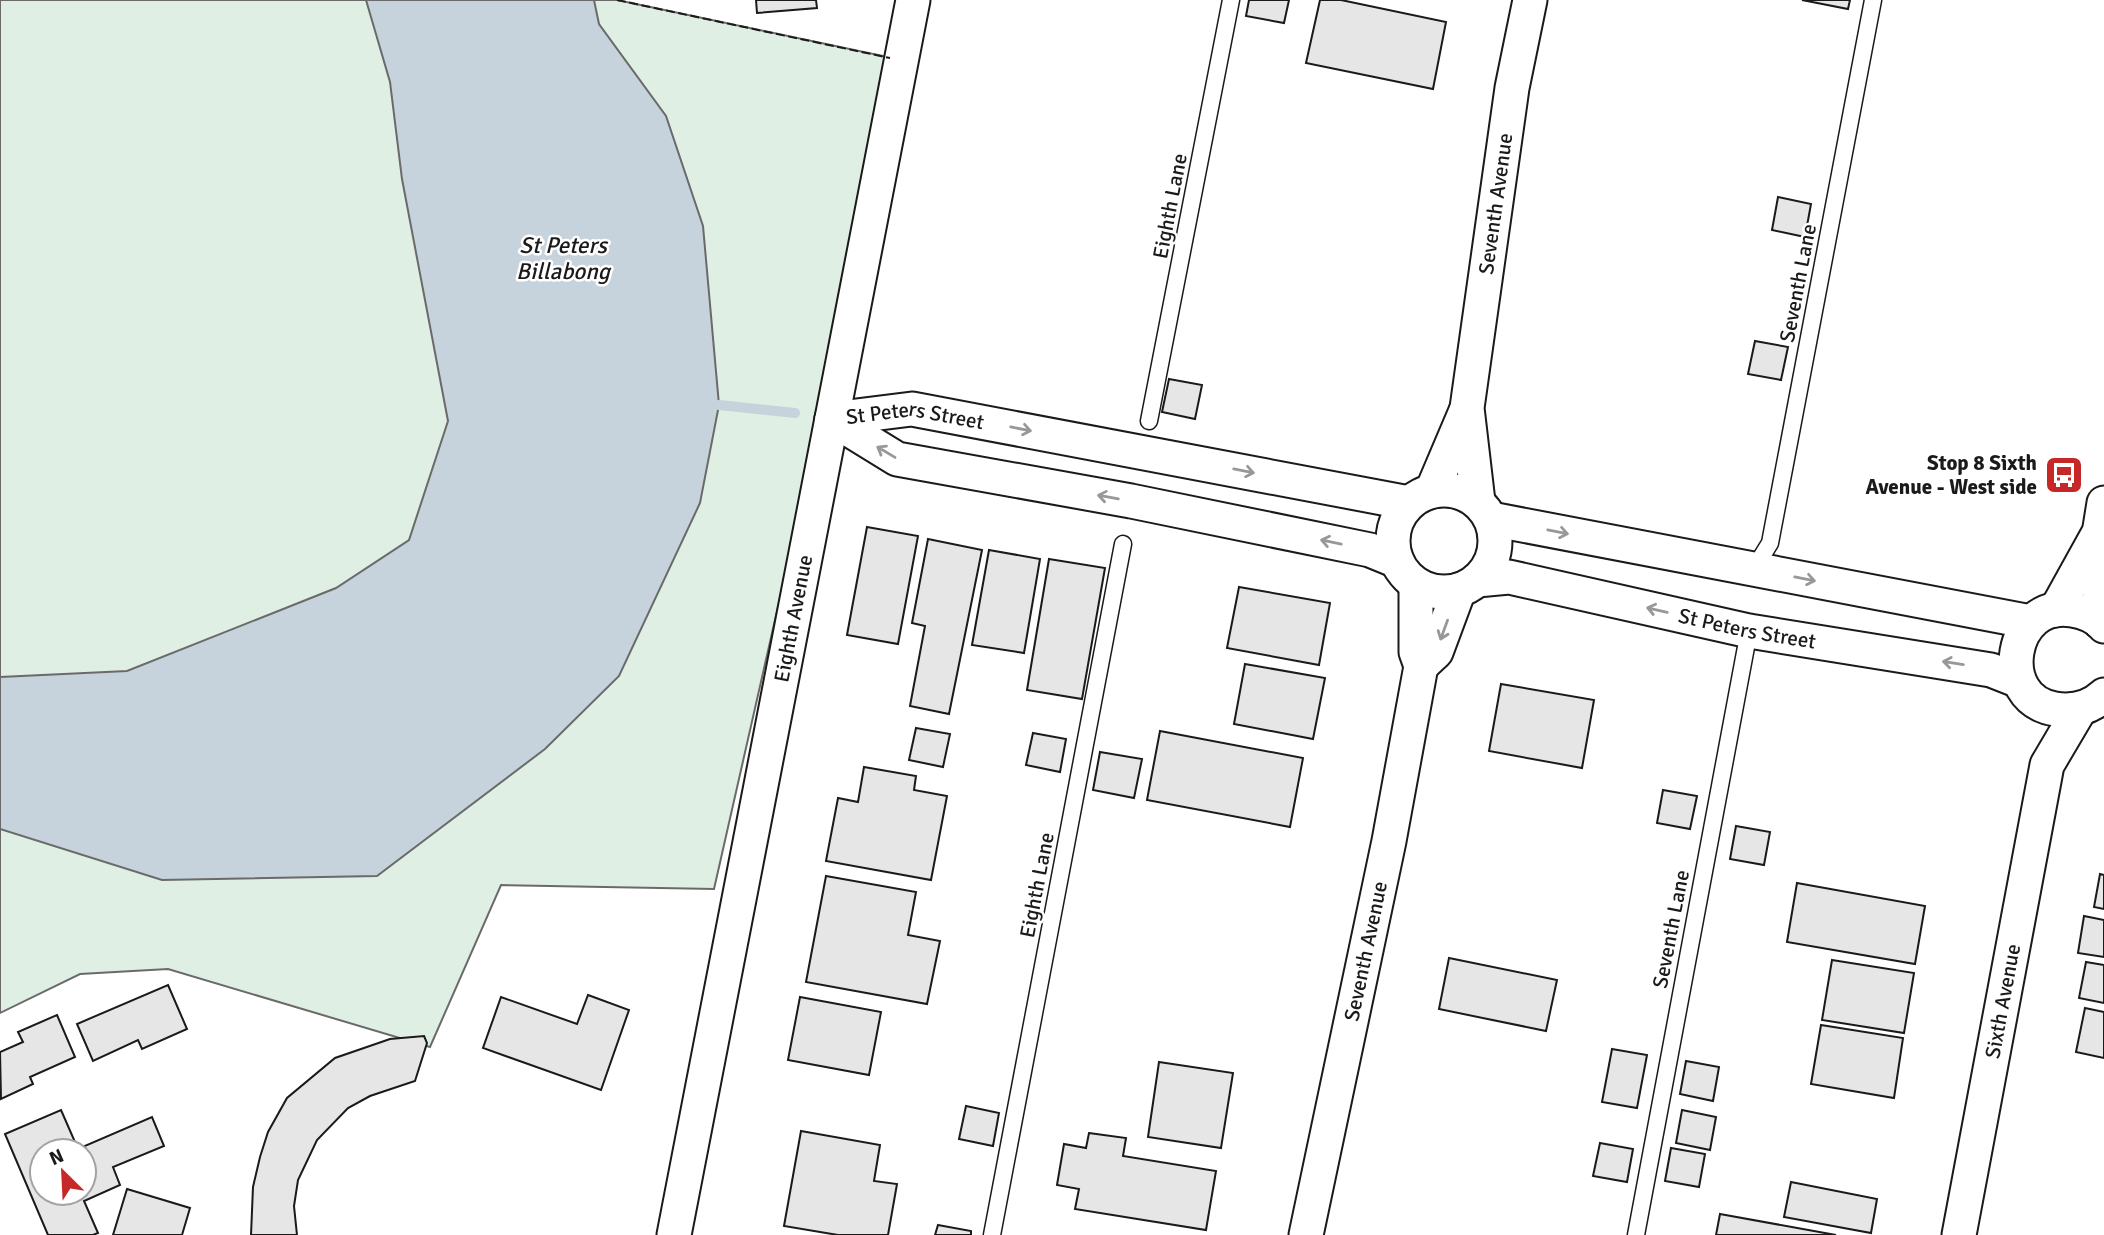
<svg xmlns="http://www.w3.org/2000/svg" width="2104" height="1235" font-family="Signika,sans-serif">
  <rect width="100%" height="100%" fill="#fff"/>
  <path fill="#e0efe3" stroke="#6a6a6a" stroke-width="2" d="M0 0H617L902 60 714 889 501 885 430 1047 168 969 80 974 0 1013Z"/>
  <path fill="#c6d2dc" stroke="#6a6a6a" stroke-width="2" d="M366 0H594L599 24 666 116 703 226 719 405 700 503 619 676 545 749 377 876 162 880 0 829V677L127 671 336 588 409 540 448 421 402 179 390 82Z"/>
  <g fill="none" stroke-linecap="round" stroke-linejoin="round">
    <path stroke="#c6d2dc" stroke-width="10" d="M719 405 795 413"/>
  </g>
  <g fill="#e6e6e6" stroke="#1a1a1a" stroke-width="2" fill-rule="evenodd">
    <path d="M756 0H816L817 8 757 13Z"/>
    <path d="M1249 0H1289L1284 23 1246 16Z"/>
    <path d="M1320 0H1341L1446 22 1433 89 1306 63Z"/>
    <path d="M1802 0H1850L1848 9Z"/>
    <path d="M1778 197 1811 204 1805 237 1772 230Z"/>
    <path d="M1755 341 1788 347 1781 380 1748 374Z"/>
    <path d="M1169 379 1202 385 1195 419 1162 412Z"/>
    <path d="M867 527 918 536 898 644 847 635Z"/>
    <path d="M928 539 982 550 949 714 910 706 925 626 912 623Z"/>
    <path d="M989 550 1040 559 1024 653 972 645Z"/>
    <path d="M1049 559 1105 568 1082 699 1027 690Z"/>
    <path d="M1239 587 1330 603 1319 665 1227 648Z"/>
    <path d="M1245 664 1325 678 1313 739 1234 724Z"/>
    <path d="M1501 684 1594 700 1582 768 1489 751Z"/>
    <path d="M916 728 950 734 943 767 909 760Z"/>
    <path d="M1160 731 1303 758 1290 827 1147 800Z"/>
    <path d="M1033 733 1066 739 1060 772 1026 765Z"/>
    <path d="M1100 752 1142 759 1134 798 1093 790Z"/>
    <path d="M864 767 916 776 914 790 947 796 931 880 826 861 838 798 858 802Z"/>
    <path d="M1663 790 1697 796 1690 829 1657 823Z"/>
    <path d="M1736 826 1770 832 1764 865 1730 859Z"/>
    <path d="M2100 874 2104 875V909L2094 907Z"/>
    <path d="M826 876 916 892 908 935 940 941 927 1004 806 982Z"/>
    <path d="M1797 883 1925 906 1915 964 1787 942Z"/>
    <path d="M2084 916 2104 920V957L2078 953Z"/>
    <path d="M1449 958 1557 980 1546 1031 1439 1009Z"/>
    <path d="M1832 960 1914 973 1904 1033 1822 1020Z"/>
    <path d="M2086 962 2104 965V1003L2079 998Z"/>
    <path d="M168 985 187 1029 142 1049 138 1040 93 1061 77 1024Z"/>
    <path d="M588 995 629 1010 601 1090 483 1048 501 997 577 1024Z"/>
    <path d="M800 997 881 1012 869 1075 788 1060Z"/>
    <path d="M2085 1008 2104 1012V1058L2076 1052Z"/>
    <path d="M57 1015 75 1057 30 1077 33 1084 1 1099 0 1052 23 1042 18 1032Z"/>
    <path d="M1821 1025 1903 1038 1894 1098 1811 1084Z"/>
    <path d="M424 1036 427 1043 415 1081 370 1096 348 1108 317 1140 298 1180 294 1206 297 1235H251L253 1187 260 1157 268 1132 287 1098 335 1058 390 1039Z"/>
    <path d="M1612 1049 1647 1055 1637 1108 1602 1102Z"/>
    <path d="M1686 1061 1719 1067 1713 1101 1680 1094Z"/>
    <path d="M1159 1062 1233 1073 1221 1148 1148 1137Z"/>
    <path d="M966 1106 999 1113 993 1146 959 1139Z"/>
    <path d="M61 1110 78 1149 152 1117 164 1146 113 1167 120 1185 84 1201 98 1233 93 1235H48L5 1134ZM42 1151H84V1193H42Z"/>
    <path d="M1682 1110 1716 1117 1710 1150 1676 1143Z"/>
    <path d="M801 1131 880 1145 874 1181 897 1184 888 1235H838L784 1226Z"/>
    <path d="M1089 1133 1126 1138 1123 1156 1216 1171 1206 1230 1075 1209 1079 1189 1057 1185 1064 1144 1086 1148Z"/>
    <path d="M1600 1143 1633 1149 1627 1182 1593 1176Z"/>
    <path d="M1671 1148 1705 1154 1699 1187 1665 1181Z"/>
    <path d="M1791 1182 1877 1199 1871 1233 1784 1217Z"/>
    <path d="M127 1189 190 1208 182 1235H113Z"/>
    <path d="M1720 1214 1836 1235H1716Z"/>
    <path d="M938 1225 971 1231V1235H935Z"/>
  </g>
  <g fill="none" stroke-linecap="round" stroke-linejoin="round">
    <defs>
      <g id="lane">
        <path d="M1149 421 1231 0"/>
        <path d="M1754 569 1770 543 1873 0"/>
        <path d="M992 1235 1123 544"/>
        <path d="M1636 1235 1749 631"/>
      </g>
      <g id="street">
        <path d="M832 419 897 459 1131 501 1370 550 1397 561"/>
        <path id="s1" d="M832 419 912 409 1409 503"/>
        <circle cx="1444" cy="541" r="51"/>
        <path d="M1432 491 1466 411"/>
        <path id="s2" d="M1478 502 1467 408 1512 88 1530 0"/>
        <path d="M1491 519 2031 622"/>
        <path id="s3" d="M1477 580 1509 577 1749 631 1991 670 2019 681"/>
        <path d="M2056 610 2097 536"/>
        <path d="M2100 622 2099 534 2104 503"/>
        <path d="M2104 626C2096 616 2084 612 2072 610 2010 599 1993 699 2055 709 2074 712 2090 708 2104 695"/>
        <path d="M1421 666 1436 652 1459 590"/>
        <path id="s4" d="M674 1235 913 0"/>
        <path id="s5" d="M1306 1235 1389 841 1421 666 1416 652V584"/>
        <path id="s6" d="M1959 1235 2047 765 2080 709"/>
      </g>
    </defs>
    <use href="#lane" stroke="#1a1a1a" stroke-width="19"/>
    <use href="#street" stroke="#1a1a1a" stroke-width="37"/>
    <use href="#lane" stroke="#fff" stroke-width="16"/>
    <use href="#street" stroke="#fff" stroke-width="33"/>
    <path stroke="#1a1a1a" stroke-width="2" stroke-dasharray="9 3.5" stroke-linecap="butt" d="M617 0 890 58"/>
  </g>
  <defs><path id="oneway-shaft" d="M-6 0H5M1.5-3L5.5 0L1.5 3" fill="none" stroke-width="1.6" stroke-linecap="round" stroke-linejoin="round" transform="scale(1.75)"/></defs>
  <g stroke="#989898">
    <use href="#oneway-shaft" transform="translate(1021 429) rotate(11)"/>
    <use href="#oneway-shaft" transform="translate(886 452) rotate(-149)"/>
    <use href="#oneway-shaft" transform="translate(1244 471) rotate(11)"/>
    <use href="#oneway-shaft" transform="translate(1108 497) rotate(-170)"/>
    <use href="#oneway-shaft" transform="translate(1558 532) rotate(11)"/>
    <use href="#oneway-shaft" transform="translate(1331 542) rotate(-168)"/>
    <use href="#oneway-shaft" transform="translate(1805 579) rotate(11)"/>
    <use href="#oneway-shaft" transform="translate(1657 610) rotate(-167)"/>
    <use href="#oneway-shaft" transform="translate(1444 630) rotate(110)"/>
    <use href="#oneway-shaft" transform="translate(1953 663) rotate(-171)"/>
  </g>
  <defs>
    <symbol id="bus-square" viewBox="-11 -11 22 22"><rect x="-9" y="-9" width="18" height="18" rx="4" fill="#c62828" stroke="#fff"/><path d="M-5-6H5V4H4V6H2V4H-2V6H-4V4H-5ZM-3.5-4V0h7V-4ZM-3.5 1.2v1.5H-2V1.2ZM2 1.2v1.5H3.5V1.2Z" fill="#fff"/></symbol>
  </defs>
  <g fill-rule="evenodd">
    <use href="#bus-square" x="2042" y="453" width="44" height="44"/>
  </g>
  <g text-anchor="middle" dominant-baseline="central" stroke-width="5" stroke-linejoin="round" paint-order="stroke">
    <g font-size="21" fill="#1a1a1a" stroke="#fff">
      <text stroke="none"><textPath href="#s2" startOffset="301">Seventh Avenue</textPath></text>
      <text transform="translate(1170 206) rotate(-79)">Eighth Lane</text>
      <text transform="translate(1798 283) rotate(-79)">Seventh Lane</text>
      <text stroke="none"><textPath href="#s1" startOffset="84">St Peters Street</textPath></text>
      <text stroke="none"><textPath href="#s4" startOffset="628">Eighth Avenue</textPath></text>
      <text stroke="none"><textPath href="#s3" startOffset="276">St Peters Street</textPath></text>
      <text transform="translate(1037 885) rotate(-79)">Eighth Lane</text>
      <text transform="translate(1671 929) rotate(-79)">Seventh Lane</text>
      <text stroke="none"><textPath href="#s5" startOffset="290">Seventh Avenue</textPath></text>
      <text stroke="none"><textPath href="#s6" startOffset="238">Sixth Avenue</textPath></text>
    </g>
    <g font-size="21" font-weight="bold" fill="#1a1a1a" stroke="#fff" text-anchor="end">
      <text x="2037" y="463">Stop 8 Sixth<tspan x="2037" dy="24">Avenue - West side</tspan></text>
    </g>
    <g font-size="23" font-style="italic" fill="#1a1a1a" stroke="#fff">
      <text x="563" y="245">St Peters<tspan x="563" dy="26">Billabong</tspan></text>
    </g>
  </g>
  <g transform="translate(63 1172) rotate(336)"><circle r="33" fill="#ffffff" stroke="#a3a3a3" stroke-width="2"/>
  <path d="M0-5L12 26L0 18L-12 26Z" fill="#c62828"/>
  <text y="-10" font-size="19" font-weight="bold" text-anchor="middle" fill="#1a1a1a">N</text>
  </g>
</svg>
